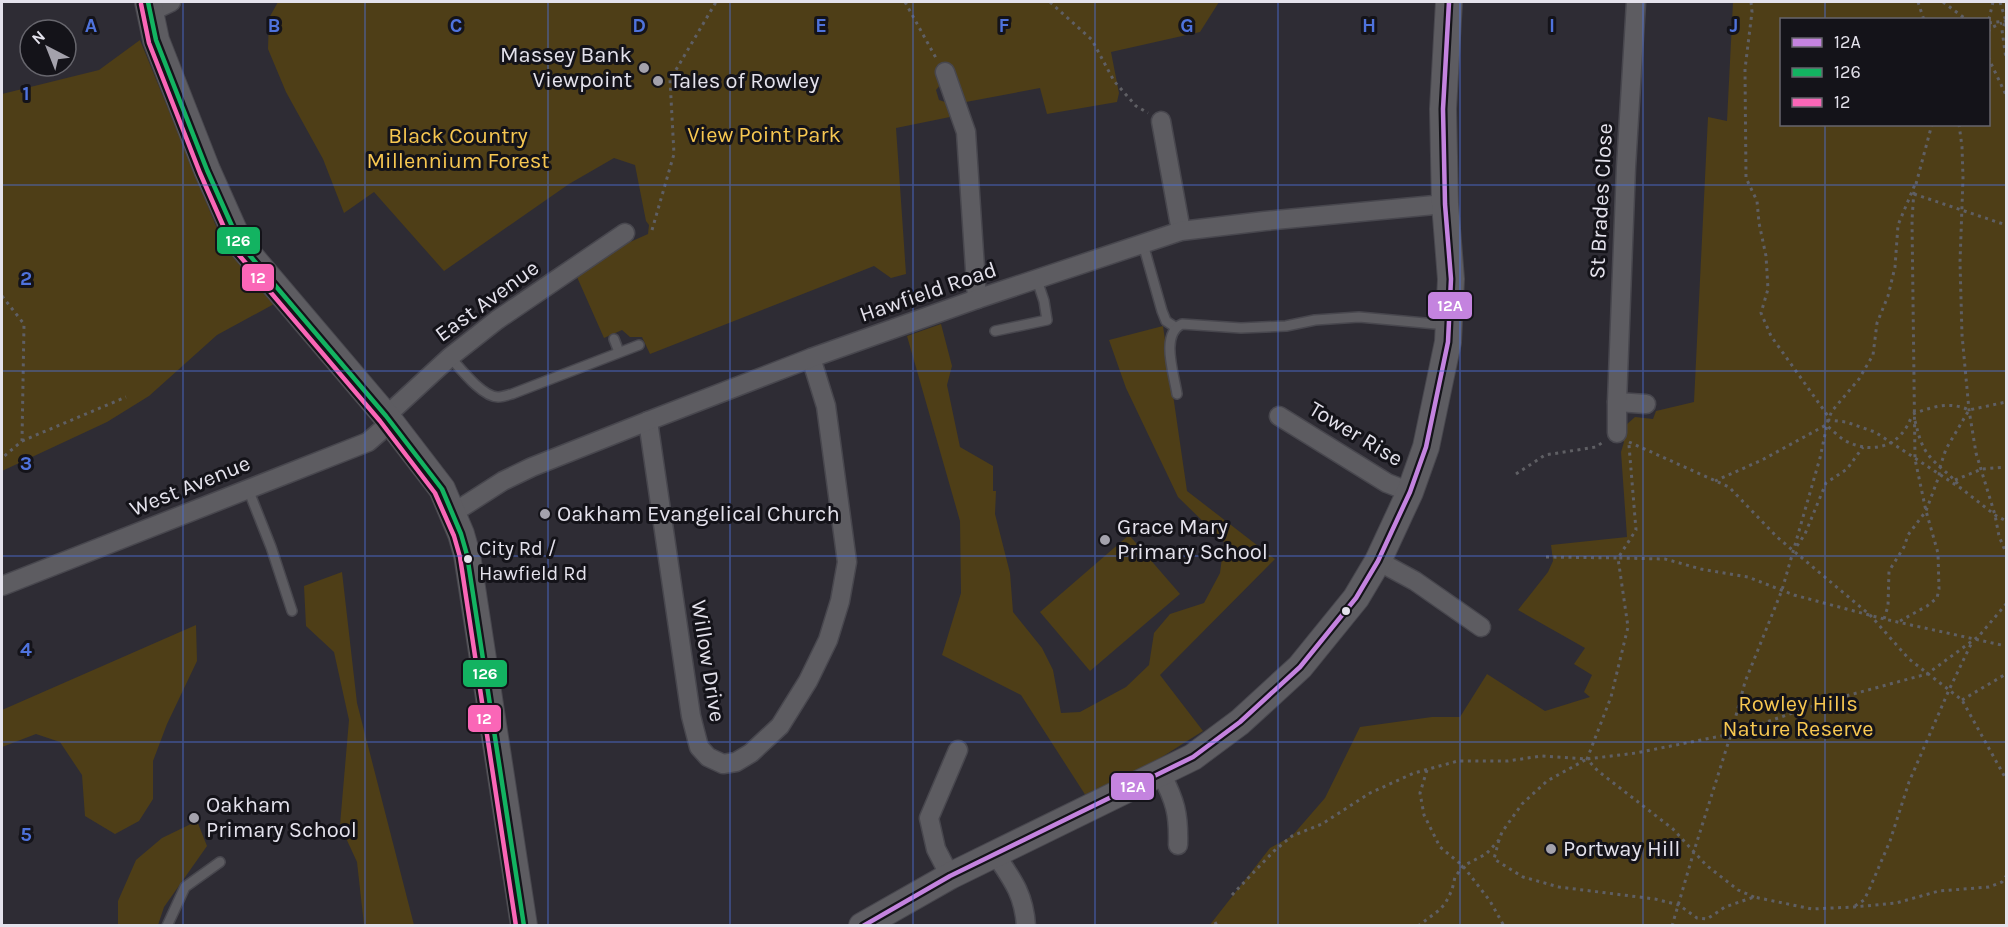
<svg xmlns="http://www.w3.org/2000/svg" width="2008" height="927" font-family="Karla,sans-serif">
  <rect width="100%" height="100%" fill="#2e2c34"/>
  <g fill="#4e3e17" fill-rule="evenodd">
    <path d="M278 2H1219L1200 32 1111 52 1119 93 1117 102 1047 114 1040 88 966 102 952 71 936 90 939 100 945 102 950 117 896 128 906 274 891 278 874 266 650 354 642 337H630L622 330 604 338 577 277 612 250 648 234 649 225 646 221 635 165 614 158 569 184 444 271 374 192 344 213 323 159 286 92 268 49 269 18Z"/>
    <path d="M1733 2H2006V925L1209 926 1270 848 1292 836 1325 798 1360 727 1432 717H1460L1487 674 1545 711 1590 697 1584 692 1592 675 1574 664 1585 648 1518 610 1548 572 1553 561 1551 545 1627 537 1621 452 1624 442 1617 433 1635 417 1653 419 1656 411 1694 402 1708 117 1727 121ZM1782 20H1988V124H1782Z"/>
    <path d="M140 40 216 226 234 255 274 304 217 335 149 396 107 422 2 471V94L99 70Z"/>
    <path d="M941 324 952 366 947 385 960 447 993 466V491H996L995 514 1010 573 1013 612 1042 648 1053 670 1061 713 1080 712 1126 687 1149 665 1154 633 1170 614 1204 603 1220 573 1224 542 1178 497 1126 388 1109 340 1163 326 1187 491 1275 559 1160 675 1203 731 1146 767 1086 796 1021 695 942 655 961 593 960 521 907 336Z"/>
    <path d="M1129 535 1180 594 1090 671 1040 612Z"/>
    <path d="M342 572 357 703 414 925H364L357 862 340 825 349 720 334 652 306 626 304 586Z"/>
    <path d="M196 625 197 661 167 724 153 761V799L139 821 115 834 85 816 82 775 60 742 36 734 2 747V710Z"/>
    <path d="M197 821 207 846 164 907 158 925H118V901L136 860 162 838Z"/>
  </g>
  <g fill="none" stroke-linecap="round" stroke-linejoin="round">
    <defs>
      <g id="lane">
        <path d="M1143 244 1162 311 1166 321 1175 327"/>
        <path d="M995 331 1047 320 1044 301 1037 280"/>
        <path d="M614 339 619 352"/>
        <path d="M450 357C460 368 482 397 498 397 502 397 508 395 512 394L639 345"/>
        <path d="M1177 394C1174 374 1160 334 1182 324L1241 328 1286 326 1315 320 1359 317 1447 325"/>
        <path d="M248 489 271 547 292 611"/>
        <path d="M167 926 185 887 220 862"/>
      </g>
      <g id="street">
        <path d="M150 12 171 2"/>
        <path d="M945 72 966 132 977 299"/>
        <path d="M1161 121 1181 231"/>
        <path d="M1617 402 1646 404"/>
        <path d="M386 416 450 357 497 320 625 233"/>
        <path d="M1279 416 1387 483 1410 492"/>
        <path d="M648 421 691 716 699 747 708 757 723 764 736 762 751 753 780 726 808 681 828 640 840 601 847 562 826 406 811 358"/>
        <path d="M1617 433V402L1626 167 1636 2"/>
        <path d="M453 513 503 481 532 467 648 421 811 358 977 299 1181 231 1265 221 1445 204"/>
        <path d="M1378 561 1415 581 1481 627"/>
        <path d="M2 586 368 442 391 422"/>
        <path d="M1161 773C1175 801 1179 813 1178 845"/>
        <path d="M995 854C1012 879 1024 894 1026 926"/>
        <path d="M950 876 936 849 929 818 958 750"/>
      </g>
      <g id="secondary">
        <path d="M148 2 156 40 207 170 240 244 386 416 442 489 461 534 467 555 524 926"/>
        <path d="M862 926 950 876 1193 757 1240 722 1300 667 1356 598 1378 561 1410 492 1426 447 1448 342 1451 279 1445 204 1443 109 1449 2"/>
      </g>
    </defs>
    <use href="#lane" stroke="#48474e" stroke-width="12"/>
    <use href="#street" stroke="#48474e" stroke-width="21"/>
    <use href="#secondary" stroke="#48474e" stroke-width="28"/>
    <g stroke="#5f5f64" stroke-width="3" stroke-dasharray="3 4.5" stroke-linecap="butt">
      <path d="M905 2 936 58"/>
      <path d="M1050 2 1092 40 1114 81 1136 106 1148 113"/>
      <path d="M1751 2 1752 12 1745 69 1746 178 1757 201 1759 223 1766 256 1768 289 1761 313 1771 336 1828 416V420L1846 422 1875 432 1962 489 1995 515 2006 521"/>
      <path d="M1918 2 1924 20"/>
      <path d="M1943 2 1967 20"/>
      <path d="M1993 2 1988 23 2006 21"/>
      <path d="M2000 2 2006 21 2002 30 2006 59"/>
      <path d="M1988 32 1991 28 2002 23"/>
      <path d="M1988 57 2006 95"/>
      <path d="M1959 124 1962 147 1963 178 1960 262 1962 335 1969 410 1976 453 1995 515 1999 536 2006 553"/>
      <path d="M1916 184 1932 124"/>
      <path d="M1914 194 2006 225"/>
      <path d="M652 230 674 154 670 80 716 2"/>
      <path d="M2 296 24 324 22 441 2 458"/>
      <path d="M1913 414C1931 407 1950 401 1969 410"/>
      <path d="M1915 421C1918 432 1920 443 1927 453 1936 466 1951 474 1961 488"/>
      <path d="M22 441 126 397"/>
      <path d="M1629 442 1729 487 1777 537 1870 615 1909 659 1962 700 2006 779"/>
      <path d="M1516 474 1545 455 1596 447 1603 442"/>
      <path d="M1955 480 1982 469 2006 467"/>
      <path d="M1715 481 1762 460 1826 425C1832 430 1838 436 1844 440 1873 456 1902 446 1912 415"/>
      <path d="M1797 546 1805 534 1826 483 1847 469 1863 447"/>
      <path d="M1546 557 1618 558 1636 530 1629 445"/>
      <path d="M1884 619 1888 606 1889 571 1904 547 1908 535 1926 511 1939 476 1940 467 1946 449 1969 410 2006 402"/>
      <path d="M1900 621 1927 606 1937 598 1939 589 1938 553 1926 511 1915 459 1912 220 1914 190"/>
      <path d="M1962 700 2006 674"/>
      <path d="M1427 770 1420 793 1424 815 1440 847 1463 866 1490 901 1504 926"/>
      <path d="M1499 840 1494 859 1523 877 1559 887 1655 899 1679 905 1697 918 1707 919 1725 907 1754 897 1812 909 1854 907 1896 903 1939 891 1989 887 2002 882 2006 876"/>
      <path d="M1232 895 1274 851 1292 836 1322 824 1370 793 1414 773 1458 761H1508L1541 756 1587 759 1636 753 1731 734 1745 682 1782 590 1820 458 1828 420 1832 411 1859 379 1873 355 1877 323 1888 296 1895 267 1898 225 1916 182"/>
      <path d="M1754 897 1738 890 1706 865 1673 829 1598 771 1587 759 1611 697 1628 627 1618 558 1665 559 1701 569 1748 577 1794 595 1884 619 2006 646"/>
      <path d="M1855 906 1864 900 1869 890 1890 841 1909 782 1949 690 1972 642"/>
      <path d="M1215 922 1217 926"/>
      <path d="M1418 926 1438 911 1445 904 1452 890 1455 877 1463 866 1486 854 1499 840 1502 832 1522 804 1547 781 1587 759"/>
      <path d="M1672 926 1694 851 1731 734 1831 700 1927 674 1979 636 2006 604"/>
    </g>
    <use href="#lane" stroke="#5d5c61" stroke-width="9"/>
    <use href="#street" stroke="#5d5c61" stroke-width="18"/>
    <use href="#secondary" stroke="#5d5c61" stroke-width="26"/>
    <defs>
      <path id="bus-1" d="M863 926 950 876 1193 757 1240 722 1300 667 1356 598 1378 561 1410 492 1426 447 1448 342 1451 279 1445 204 1443 109 1449 2"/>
      <path id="bus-2" d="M148 2 156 40 207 170 240 244 386 416 442 489 461 534 467 555 524 926"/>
      <path id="bus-3" d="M141 4 149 43 200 173 233 248 380 421 435 493 454 536 460 557 516 926"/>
    </defs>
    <use href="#bus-1" stroke="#141319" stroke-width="9"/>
    <use href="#bus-2" stroke="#141319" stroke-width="9"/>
    <use href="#bus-3" stroke="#141319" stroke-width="9"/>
    <use href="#bus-1" stroke="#c483df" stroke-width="4.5"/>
    <use href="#bus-2" stroke="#13b361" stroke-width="4.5"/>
    <use href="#bus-3" stroke="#fa66b7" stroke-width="4.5"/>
  </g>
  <path fill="none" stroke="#4f73dd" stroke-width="1.5" stroke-opacity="0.55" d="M183 2V926M365 2V926M548 2V926M730 2V926M913 2V926M1095 2V926M1278 2V926M1460 2V926M1643 2V926M1825 2V20M1825 124V926M2 185H2006M2 371H2006M2 556H2006M2 742H2006"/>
  <g fill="#a4a2ac" stroke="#141319" stroke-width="2">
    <circle cx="644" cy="68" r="6"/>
    <circle cx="658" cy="81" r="6"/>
    <circle cx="545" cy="514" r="6"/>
    <circle cx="1105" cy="540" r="6"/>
    <circle cx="194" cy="818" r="6"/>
    <circle cx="1551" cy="849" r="6"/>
  </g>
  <g fill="#e4e2ec" stroke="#141319" stroke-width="2">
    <circle cx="468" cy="559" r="5"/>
    <circle cx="1346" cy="611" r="5"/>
  </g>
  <g text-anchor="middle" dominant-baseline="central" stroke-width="6" stroke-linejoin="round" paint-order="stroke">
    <g font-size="20" fill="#e4e2ec" stroke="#141319" text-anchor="start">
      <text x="479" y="548">City Rd /<tspan x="479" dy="25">Hawfield Rd</tspan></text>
    </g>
    <g font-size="22" fill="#e4e2ec" stroke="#141319" text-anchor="start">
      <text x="632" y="55" text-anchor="end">Massey Bank<tspan x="632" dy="25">Viewpoint</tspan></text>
      <text x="670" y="81">Tales of Rowley</text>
      <text x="557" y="514">Oakham Evangelical Church</text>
      <text x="1117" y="527">Grace Mary<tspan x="1117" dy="25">Primary School</tspan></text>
      <text x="206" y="805">Oakham<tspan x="206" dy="25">Primary School</tspan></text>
      <text x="1563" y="849">Portway Hill</text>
    </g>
    <g font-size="22" fill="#f7c751" stroke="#141319">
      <text x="764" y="135">View Point Park</text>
      <text x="458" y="136">Black Country<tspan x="458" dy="25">Millennium Forest</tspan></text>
      <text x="1798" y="704">Rowley Hills<tspan x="1798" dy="25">Nature Reserve</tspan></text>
    </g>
    <g font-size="22" fill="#e4e2ec" stroke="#141319">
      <text transform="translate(1601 201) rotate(-87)">St Brades Close</text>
      <text transform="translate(928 292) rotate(-19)">Hawfield Road</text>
      <text transform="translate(487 301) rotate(-36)">East Avenue</text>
      <text transform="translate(1356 434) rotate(31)">Tower Rise</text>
      <text transform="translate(190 486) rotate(-22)">West Avenue</text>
      <text transform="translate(708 661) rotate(81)">Willow Drive</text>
    </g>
  </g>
  <g font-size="20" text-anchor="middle" font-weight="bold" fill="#4f73dd" stroke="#141319" stroke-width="6" stroke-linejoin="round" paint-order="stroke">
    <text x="91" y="32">A</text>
    <text x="274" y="32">B</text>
    <text x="456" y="32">C</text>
    <text x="639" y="32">D</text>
    <text x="821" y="32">E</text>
    <text x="1004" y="32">F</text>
    <text x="1187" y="32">G</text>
    <text x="1369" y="32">H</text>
    <text x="1552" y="32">I</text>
    <text x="1734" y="32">J</text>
    <text x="26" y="100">1</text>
    <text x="26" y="285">2</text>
    <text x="26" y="470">3</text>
    <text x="26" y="656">4</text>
    <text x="26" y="841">5</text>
  </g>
  <g stroke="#141319" stroke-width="2">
    <rect x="216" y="226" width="45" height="29" rx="6" fill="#13b361"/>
    <rect x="241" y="263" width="34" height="29" rx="6" fill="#fa66b7"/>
    <rect x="1427" y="291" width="46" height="29" rx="6" fill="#c483df"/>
    <rect x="462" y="659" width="46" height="29" rx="6" fill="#13b361"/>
    <rect x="467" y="704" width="35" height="29" rx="6" fill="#fa66b7"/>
    <rect x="1110" y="772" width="45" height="29" rx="6" fill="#c483df"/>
  </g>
  <g font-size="16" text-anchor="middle" font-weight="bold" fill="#fff">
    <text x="238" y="246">126</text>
    <text x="258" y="283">12</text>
    <text x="1450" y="311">12A</text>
    <text x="485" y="679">126</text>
    <text x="484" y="724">12</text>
    <text x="1133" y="792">12A</text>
  </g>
  <rect width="2008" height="927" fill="none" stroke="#e4e2ec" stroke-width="6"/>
  <rect x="1780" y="18" width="210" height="108" fill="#141319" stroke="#67666d" stroke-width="1.5"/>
  <rect x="1792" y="38" width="30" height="9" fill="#c483df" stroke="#67666d" stroke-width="1.5"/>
  <text x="1834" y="48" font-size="18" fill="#e4e2ec">12A</text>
  <rect x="1792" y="68" width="30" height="9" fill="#13b361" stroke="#67666d" stroke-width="1.5"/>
  <text x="1834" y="78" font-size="18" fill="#e4e2ec">126</text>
  <rect x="1792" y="98" width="30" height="9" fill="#fa66b7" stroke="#67666d" stroke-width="1.5"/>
  <text x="1834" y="108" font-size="18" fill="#e4e2ec">12</text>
  <g transform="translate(48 48) rotate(318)"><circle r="28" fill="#141319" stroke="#67666d" stroke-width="1.5"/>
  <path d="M0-4.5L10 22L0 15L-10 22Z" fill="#a4a2ac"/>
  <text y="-9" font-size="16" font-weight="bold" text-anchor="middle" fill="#e4e2ec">N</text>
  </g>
</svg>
